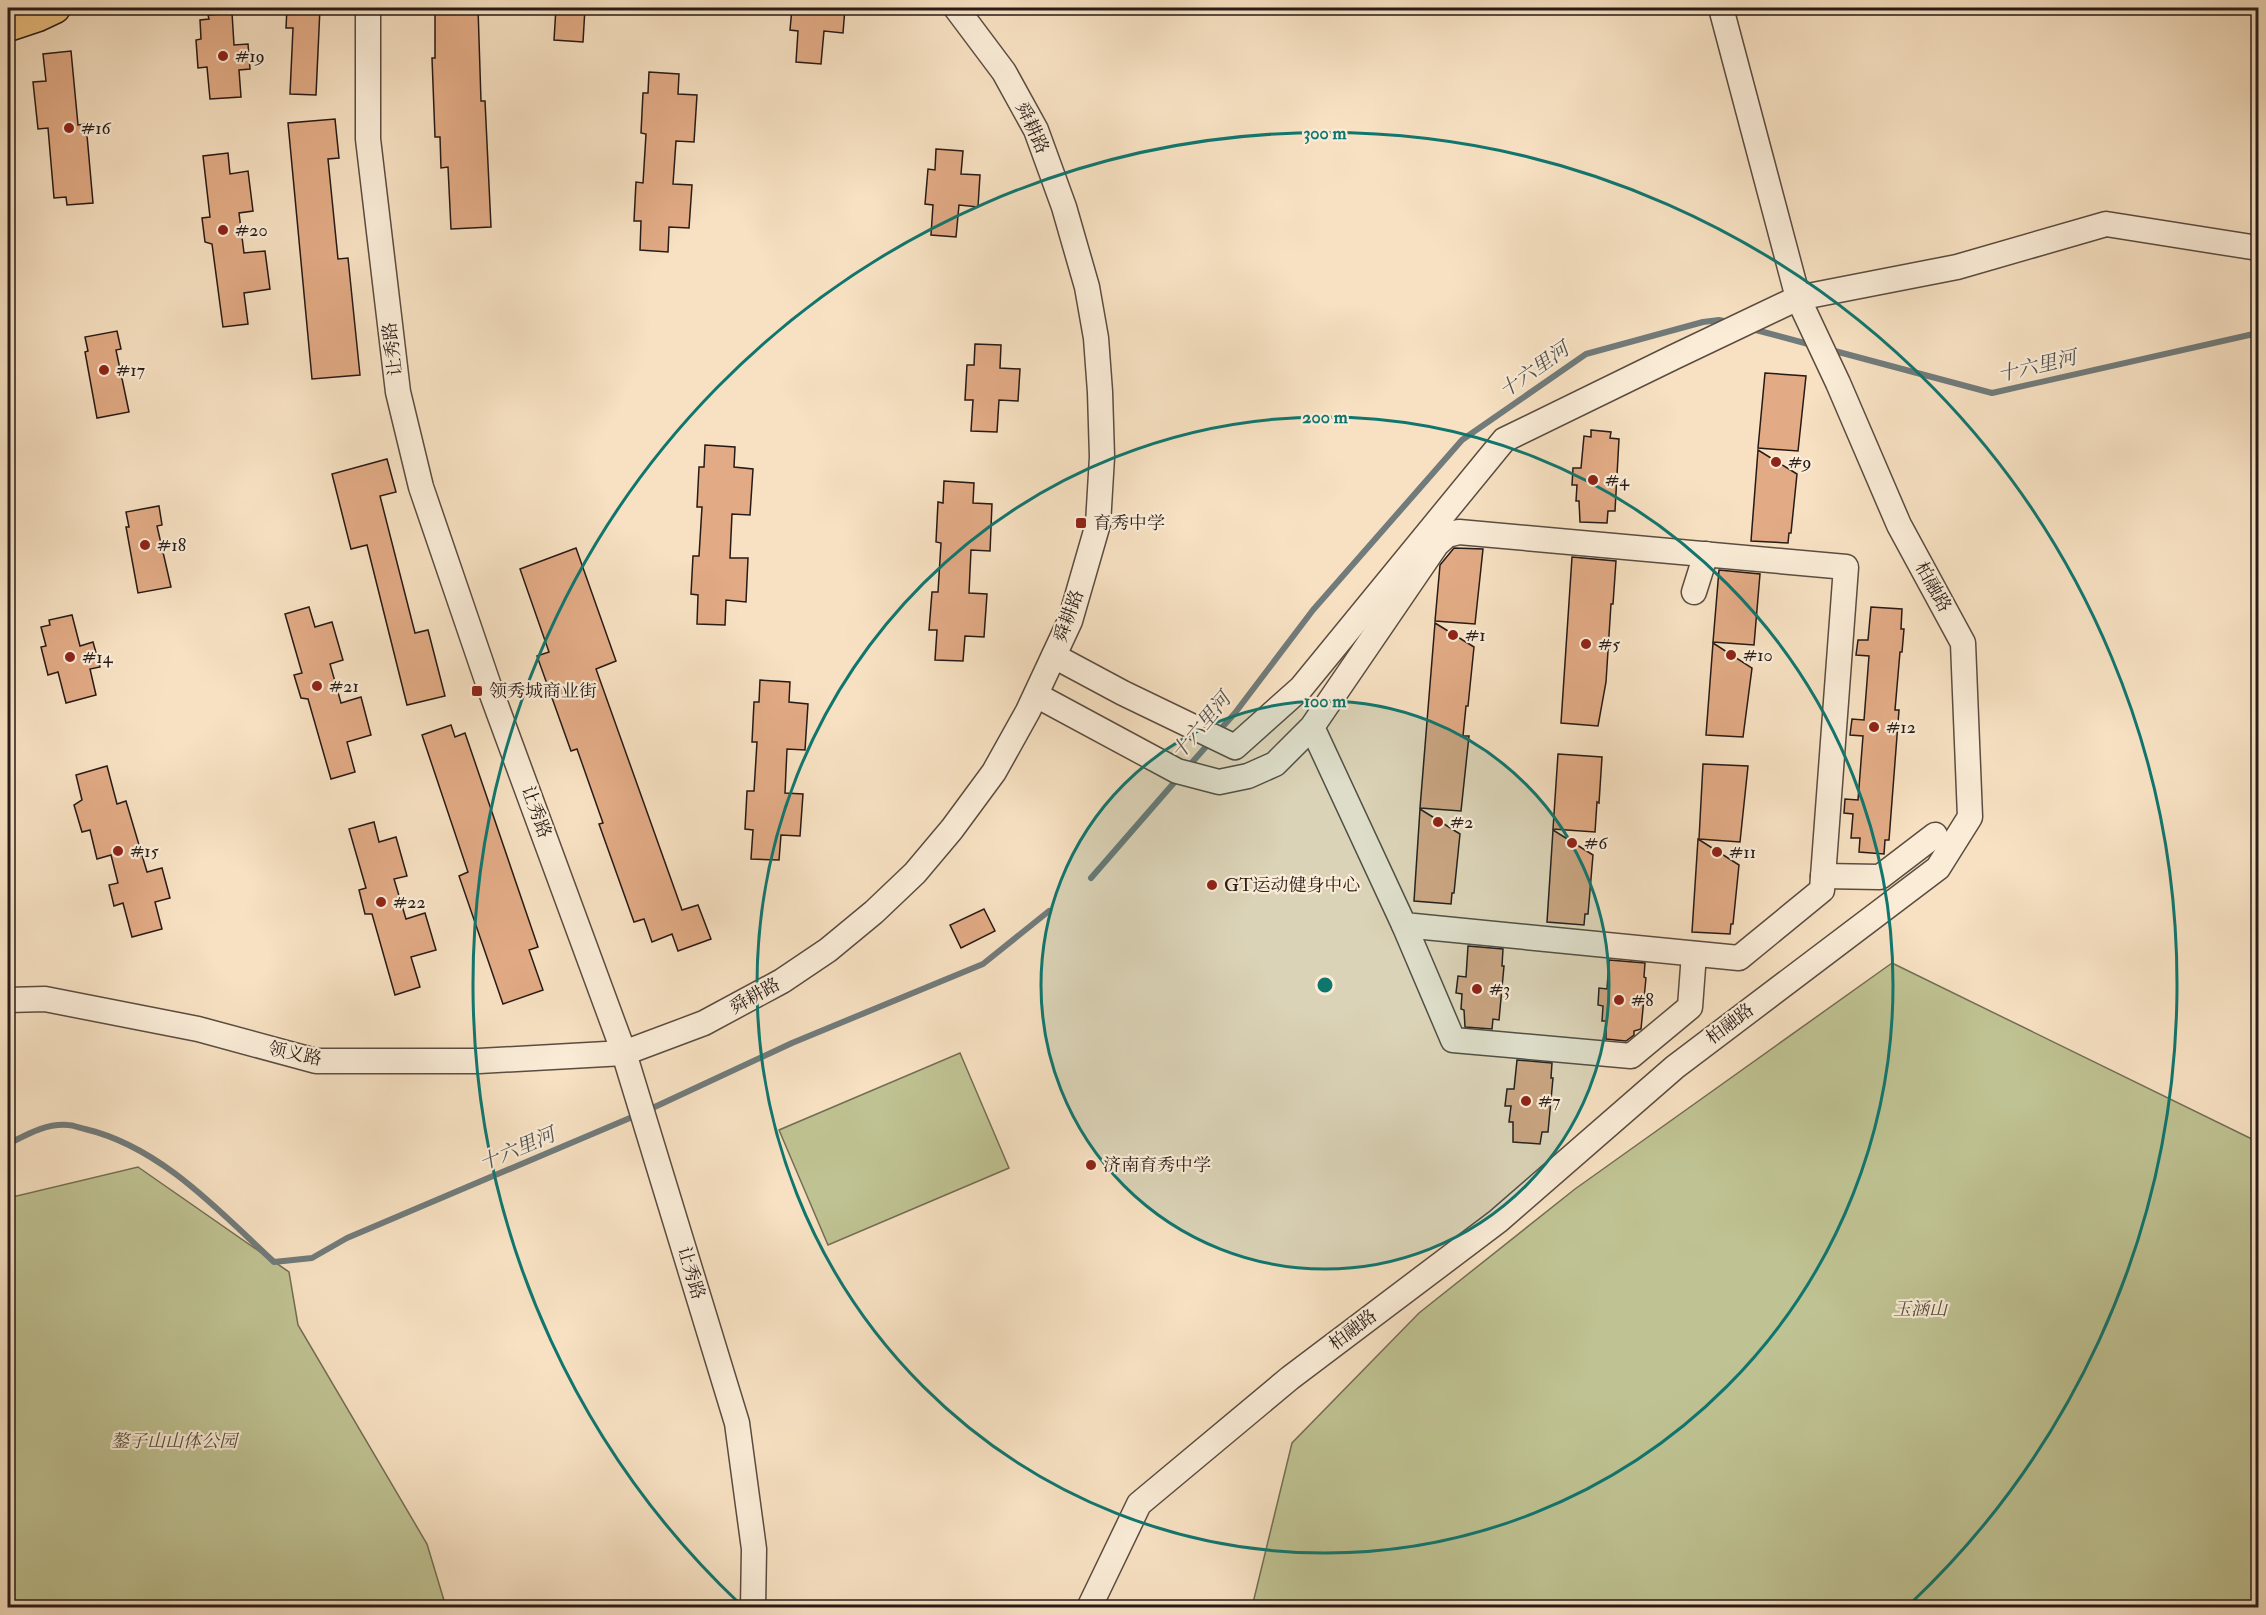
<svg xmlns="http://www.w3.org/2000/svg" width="2266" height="1615" font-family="'IM FELL Double Pica','Noto Serif SC',serif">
  <rect width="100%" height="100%" fill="#f7e1c2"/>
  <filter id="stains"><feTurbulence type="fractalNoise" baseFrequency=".00333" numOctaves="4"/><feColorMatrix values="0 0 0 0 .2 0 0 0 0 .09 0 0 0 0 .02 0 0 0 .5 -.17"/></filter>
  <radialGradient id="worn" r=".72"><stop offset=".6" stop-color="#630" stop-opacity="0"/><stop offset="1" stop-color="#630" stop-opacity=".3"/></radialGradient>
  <g fill="#bfc292" stroke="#736e54" stroke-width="1.5">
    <path d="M1892 963 2258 1142V1607H1252L1292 1443 1419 1313 1575 1189Z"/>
    <path d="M960 1053 1009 1168 828 1245 779 1130Z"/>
    <path d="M138 1167 289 1272 298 1325 427 1544 446 1607H8V1198Z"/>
  </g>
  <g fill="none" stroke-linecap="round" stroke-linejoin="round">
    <g stroke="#717b7b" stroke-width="6">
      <path d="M1752 329 1812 345"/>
      <path d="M1831 350 1992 393 2258 333"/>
      <path d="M1217 733 1235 713 1313 610 1462 440 1586 354 1703 322 1719 320 1728 322"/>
      <path d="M1188 767 1211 741"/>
      <path d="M1091 878 1179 777"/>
      <path d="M646 1111 792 1043 983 964 1049 911"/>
      <path d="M8 1144C26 1135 46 1123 68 1125 73 1125 80 1128 85 1129 161 1147 219 1211 274 1262L312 1258 347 1238 637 1115"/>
    </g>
  </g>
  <g fill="#e2ab85" stroke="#271a16" stroke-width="1.5">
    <path d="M287 8H320L316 95 290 94 293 28H286Z"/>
    <path d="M435 8H478L481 101H485L491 227 451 229 448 167 441 168 440 137H435L432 58H435Z"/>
    <path d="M556 8H585L583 42 554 40Z"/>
    <path d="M792 8H845L843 33 824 31 821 64 796 62 798 31 790 30Z"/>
    <path d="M232 13 234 45 248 44 250 69 239 70 241 97 210 99 207 67 198 68 196 40 201 39 200 20 209 19 208 15Z"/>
    <path d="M71 51 78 125 86 124 93 203 67 205 66 197 54 198 48 128 38 129 33 82 46 81 43 54Z"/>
    <path d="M649 72 679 74 678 94 697 95 694 142 676 141 673 184 692 185 689 228 669 227 668 252 640 250 641 221H634L636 182 643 183 646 134 641 133 643 93H648Z"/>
    <path d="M335 119 339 158 328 159 338 259 348 258 360 375 312 379 288 123Z"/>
    <path d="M936 149 963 151 961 174 980 175 978 207 959 205 956 237 931 235 933 205 925 204 928 169 935 170Z"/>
    <path d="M228 153 230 174 248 171 253 211 239 213 244 253 265 251 270 289 244 293 248 324 223 327 212 244 205 242 202 218 210 217 203 156Z"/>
    <path d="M117 331 121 349 116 350 129 412 97 418 85 352 88 351 85 337Z"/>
    <path d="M975 344 1001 345 1000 368 1020 369 1018 401 999 400 997 432 971 431 973 400H965L967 365H974Z"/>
    <path d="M1765 373 1806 376 1798 451 1758 448Z"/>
    <path d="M1591 430 1611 432 1610 438 1619 439 1615 511H1608L1607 523 1580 522 1579 501H1576L1577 485H1572L1573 468H1581L1584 436 1591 437Z"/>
    <path d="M705 445 735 447 734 467 753 469 750 515 732 514 730 558H748L746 602 726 600 725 625 697 624 698 595 691 594 693 556H699L702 507H697L699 467H704Z"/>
    <path d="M1758 450 1797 474 1791 533H1789L1788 543 1751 541Z"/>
    <path d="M387 459 396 492 380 496 415 633 428 630 445 696 407 705 367 545 351 549 332 474Z"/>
    <path d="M944 481 974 483 973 503 992 504 990 551 971 550 969 593 987 594 984 637 965 636 963 661 935 660 937 630H929L932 592H938L941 543 936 542 938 502 943 503Z"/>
    <path d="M159 506 162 525 157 526 171 587 138 593 126 527H129L126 512Z"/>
    <path d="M576 548 616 661 596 669 682 910 698 905 711 939 678 951 672 934 652 942 644 919 634 922 599 824 603 823 577 749 571 751 537 656 549 652 520 569Z"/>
    <path d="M1454 548 1483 549 1475 624 1435 621 1440 565Z"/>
    <path d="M1572 557 1616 561 1613 604H1611L1606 682 1598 726 1561 723Z"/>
    <path d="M1719 570 1760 574 1754 645 1713 642Z"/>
    <path d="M309 607 315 627 332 622 343 660 330 664 341 703 361 697 371 735 347 742 355 772 331 779 308 699 301 698 294 675 302 673 285 614Z"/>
    <path d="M1871 607 1902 609 1901 629H1904L1902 652H1900L1895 710H1899L1889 840H1885L1884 854 1859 852 1860 838H1851L1853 814 1844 813 1845 799 1858 800 1863 736 1850 735 1852 719 1864 720 1869 656 1856 655 1858 640H1868Z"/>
    <path d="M72 615 80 646 93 642 100 667 90 669 96 695 66 703 58 672 48 675 41 647 46 646 41 627 50 625 49 620Z"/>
    <path d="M1435 623 1474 647 1468 706H1466L1463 736H1469L1461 811 1420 808Z"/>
    <path d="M1713 643 1752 668 1743 737 1706 735Z"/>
    <path d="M760 680 790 682 789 702 808 704 805 750 787 749 785 793 803 794 800 836 781 835 779 860 751 859 753 830 745 829 747 791H754L757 742H752L754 702H759Z"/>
    <path d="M451 725 455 737 465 733 538 947 529 950 543 990 503 1004 459 876 468 872 422 735Z"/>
    <path d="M1558 754 1602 757 1599 803 1597 802 1595 832 1553 829Z"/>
    <path d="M1703 764 1748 766 1740 842 1699 839Z"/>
    <path d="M107 766 117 804 126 801 147 872 162 868 170 898 155 902 162 929 132 937 123 903 114 906 109 885 118 883 111 855 97 859 90 830 82 832 74 805 82 800 76 775Z"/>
    <path d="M1420 809 1460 834 1454 893H1452L1451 904 1414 901Z"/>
    <path d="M374 822 379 842 396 837 407 876 394 879 406 919 425 913 436 950 411 957 420 987 395 995 372 914H365L359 890 366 888 349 829Z"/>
    <path d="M1553 830 1593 855 1588 914H1585L1584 925 1547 922Z"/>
    <path d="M1698 839 1739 865 1733 924H1731L1730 934 1692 932Z"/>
    <path d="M984 909 995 931 961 948 950 925Z"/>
    <path d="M1468 946 1503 949 1502 966H1504L1499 1020 1493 1019 1492 1029 1465 1027 1464 1010 1461 1009 1462 994 1456 993 1458 976 1466 977Z"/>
    <path d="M1609 960 1645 963 1644 977 1646 978 1641 1029 1634 1031V1035L1626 1041 1606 1039V1021H1602L1603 1006 1598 1005 1599 988 1607 989Z"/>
    <path d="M1517 1060 1552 1063 1551 1078H1553L1548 1132H1542L1540 1144 1513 1142V1122H1509L1511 1106H1505L1507 1089H1514Z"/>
  </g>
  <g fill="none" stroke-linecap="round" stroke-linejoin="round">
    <defs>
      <g id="minor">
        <path d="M368 8V139L398 392 421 487 490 689 624 1053 737 1423 754 1549 753 1608"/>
        <path d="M1694 592 1706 554"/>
        <path d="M1054 656 1123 693 1235 747 1301 688 1504 440 1674 357 1798 298 1957 267 2106 224 2258 248"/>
        <path d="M1036 695 1177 771 1219 782 1248 776 1275 764 1312 727 1404 925 1739 958 1822 890 1846 567 1459 532 1447 535 1437 544 1312 727"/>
        <path d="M1823 876 1880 877 1935 835"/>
        <path d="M1404 925 1453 1040 1631 1056 1690 1007 1694 954"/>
        <path d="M8 1000 45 999 198 1029 316 1061H479L624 1053 704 1023 782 981 828 950 874 912 915 873 952 829 994 772 1028 711 1070 621 1098 524 1102 457 1100 392 1096 338 1087 287 1064 207 1036 130 1004 72 956 8"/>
        <path d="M1089 1608 1139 1504 1290 1378 1498 1221 1675 1067 1938 868 1970 817 1963 643 1899 525 1838 383 1798 298 1721 8"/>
      </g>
      <path id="major" d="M8 26 38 16 55 8"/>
    </defs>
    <use href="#minor" stroke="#5b4c41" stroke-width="27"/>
    <use href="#major" stroke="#271a16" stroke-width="33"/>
    <use href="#minor" stroke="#faecd7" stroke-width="24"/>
    <use href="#major" stroke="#ecc081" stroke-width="30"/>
  </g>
  <circle cx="1325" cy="985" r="284" fill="#0f766e" fill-opacity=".12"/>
  <g fill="none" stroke="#0f766e" stroke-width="3">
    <circle cx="1325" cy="985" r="284"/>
    <circle cx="1325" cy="985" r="568"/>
    <path d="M739 1603A852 852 0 1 1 1911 1603"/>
  </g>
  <g fill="#8f2418" stroke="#faecd7" stroke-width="2">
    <circle cx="223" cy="56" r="6"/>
    <circle cx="69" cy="128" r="6"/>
    <circle cx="223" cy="230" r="6"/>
    <circle cx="104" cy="370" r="6"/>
    <circle cx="1776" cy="462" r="6"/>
    <circle cx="1593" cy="480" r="6"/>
    <rect x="1075" y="517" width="12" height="12" rx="3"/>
    <circle cx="145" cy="545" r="6"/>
    <circle cx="1453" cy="635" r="6"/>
    <circle cx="1586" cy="644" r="6"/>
    <circle cx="1731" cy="655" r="6"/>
    <circle cx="70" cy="657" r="6"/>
    <circle cx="317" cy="686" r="6"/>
    <rect x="471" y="685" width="12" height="12" rx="3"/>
    <circle cx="1874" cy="727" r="6"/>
    <circle cx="1438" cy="822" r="6"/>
    <circle cx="1572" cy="843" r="6"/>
    <circle cx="118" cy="851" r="6"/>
    <circle cx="1717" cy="852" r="6"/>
    <circle cx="1212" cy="885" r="6"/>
    <circle cx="381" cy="902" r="6"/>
    <circle cx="1477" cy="989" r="6"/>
    <circle cx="1619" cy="1000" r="6"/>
    <circle cx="1526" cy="1101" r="6"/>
    <circle cx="1091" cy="1165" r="6"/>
  </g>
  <g text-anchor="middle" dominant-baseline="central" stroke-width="4.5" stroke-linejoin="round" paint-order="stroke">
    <g font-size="18" fill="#271a16" stroke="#faecd7" text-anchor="start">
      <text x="235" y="56">#19</text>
      <text x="81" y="128">#16</text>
      <text x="235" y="230">#20</text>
      <text x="116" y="370">#17</text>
      <text x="1788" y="462">#9</text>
      <text x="1605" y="480">#4</text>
      <text x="1093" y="523">育秀中学</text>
      <text x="157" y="545">#18</text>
      <text x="1465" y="635">#1</text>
      <text x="1598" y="644">#5</text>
      <text x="1743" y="655">#10</text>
      <text x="82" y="657">#14</text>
      <text x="329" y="686">#21</text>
      <text x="489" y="691">领秀城商业街</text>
      <text x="1886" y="727">#12</text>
      <text x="1450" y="822">#2</text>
      <text x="1584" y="843">#6</text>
      <text x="130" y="851">#15</text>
      <text x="1729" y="852">#11</text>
      <text x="1224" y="885">GT运动健身中心</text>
      <text x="393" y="902">#22</text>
      <text x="1489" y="989">#3</text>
      <text x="1631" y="1000">#8</text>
      <text x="1538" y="1101">#7</text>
      <text x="1103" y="1165">济南育秀中学</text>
    </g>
    <g font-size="18" fill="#271a16" stroke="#faecd7">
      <text transform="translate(1032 128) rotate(65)">舜耕路</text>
      <text transform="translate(393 349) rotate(-97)">让秀路</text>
      <text transform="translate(1933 587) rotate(61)">柏融路</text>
      <text transform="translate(1069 616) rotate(-70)">舜耕路</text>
      <text transform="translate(536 812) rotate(70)">让秀路</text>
      <text transform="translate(755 996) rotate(-29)">舜耕路</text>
      <text transform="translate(1730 1024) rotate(-37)">柏融路</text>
      <text transform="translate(295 1054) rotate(12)">领义路</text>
      <text transform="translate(691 1273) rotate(73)">让秀路</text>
      <text transform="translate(1353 1330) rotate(-37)">柏融路</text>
    </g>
    <g font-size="18" font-style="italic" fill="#554c3b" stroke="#faecd7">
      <text x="1920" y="1309">玉涵山</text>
      <text x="174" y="1441">鏊子山山体公园</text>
    </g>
    <g font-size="20" font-style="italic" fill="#525251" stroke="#faecd7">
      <text transform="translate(2037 366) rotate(-13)">十六里河</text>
      <text transform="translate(1534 370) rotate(-35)">十六里河</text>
      <text transform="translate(1201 726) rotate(-50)">十六里河</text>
      <text transform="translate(517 1149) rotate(-23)">十六里河</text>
    </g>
  </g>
  <circle cx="1325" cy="985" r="9" fill="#0f766e" stroke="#faecd7" stroke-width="3"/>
  <g font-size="18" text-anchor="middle" font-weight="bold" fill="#0f766e" stroke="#faecd7" stroke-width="4.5" stroke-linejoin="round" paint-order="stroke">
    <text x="1325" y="139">300 m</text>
    <text x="1325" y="423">200 m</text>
    <text x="1325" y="707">100 m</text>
  </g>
  <rect width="2266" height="1615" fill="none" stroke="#f7e1c2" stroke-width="30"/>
  <rect x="9" y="9" width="2248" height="1597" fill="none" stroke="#271a16" stroke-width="3"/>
  <rect x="15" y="15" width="2236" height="1585" fill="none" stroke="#271a16" stroke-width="1.5"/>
  <rect width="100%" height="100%" filter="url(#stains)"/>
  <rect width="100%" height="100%" fill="url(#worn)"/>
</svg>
